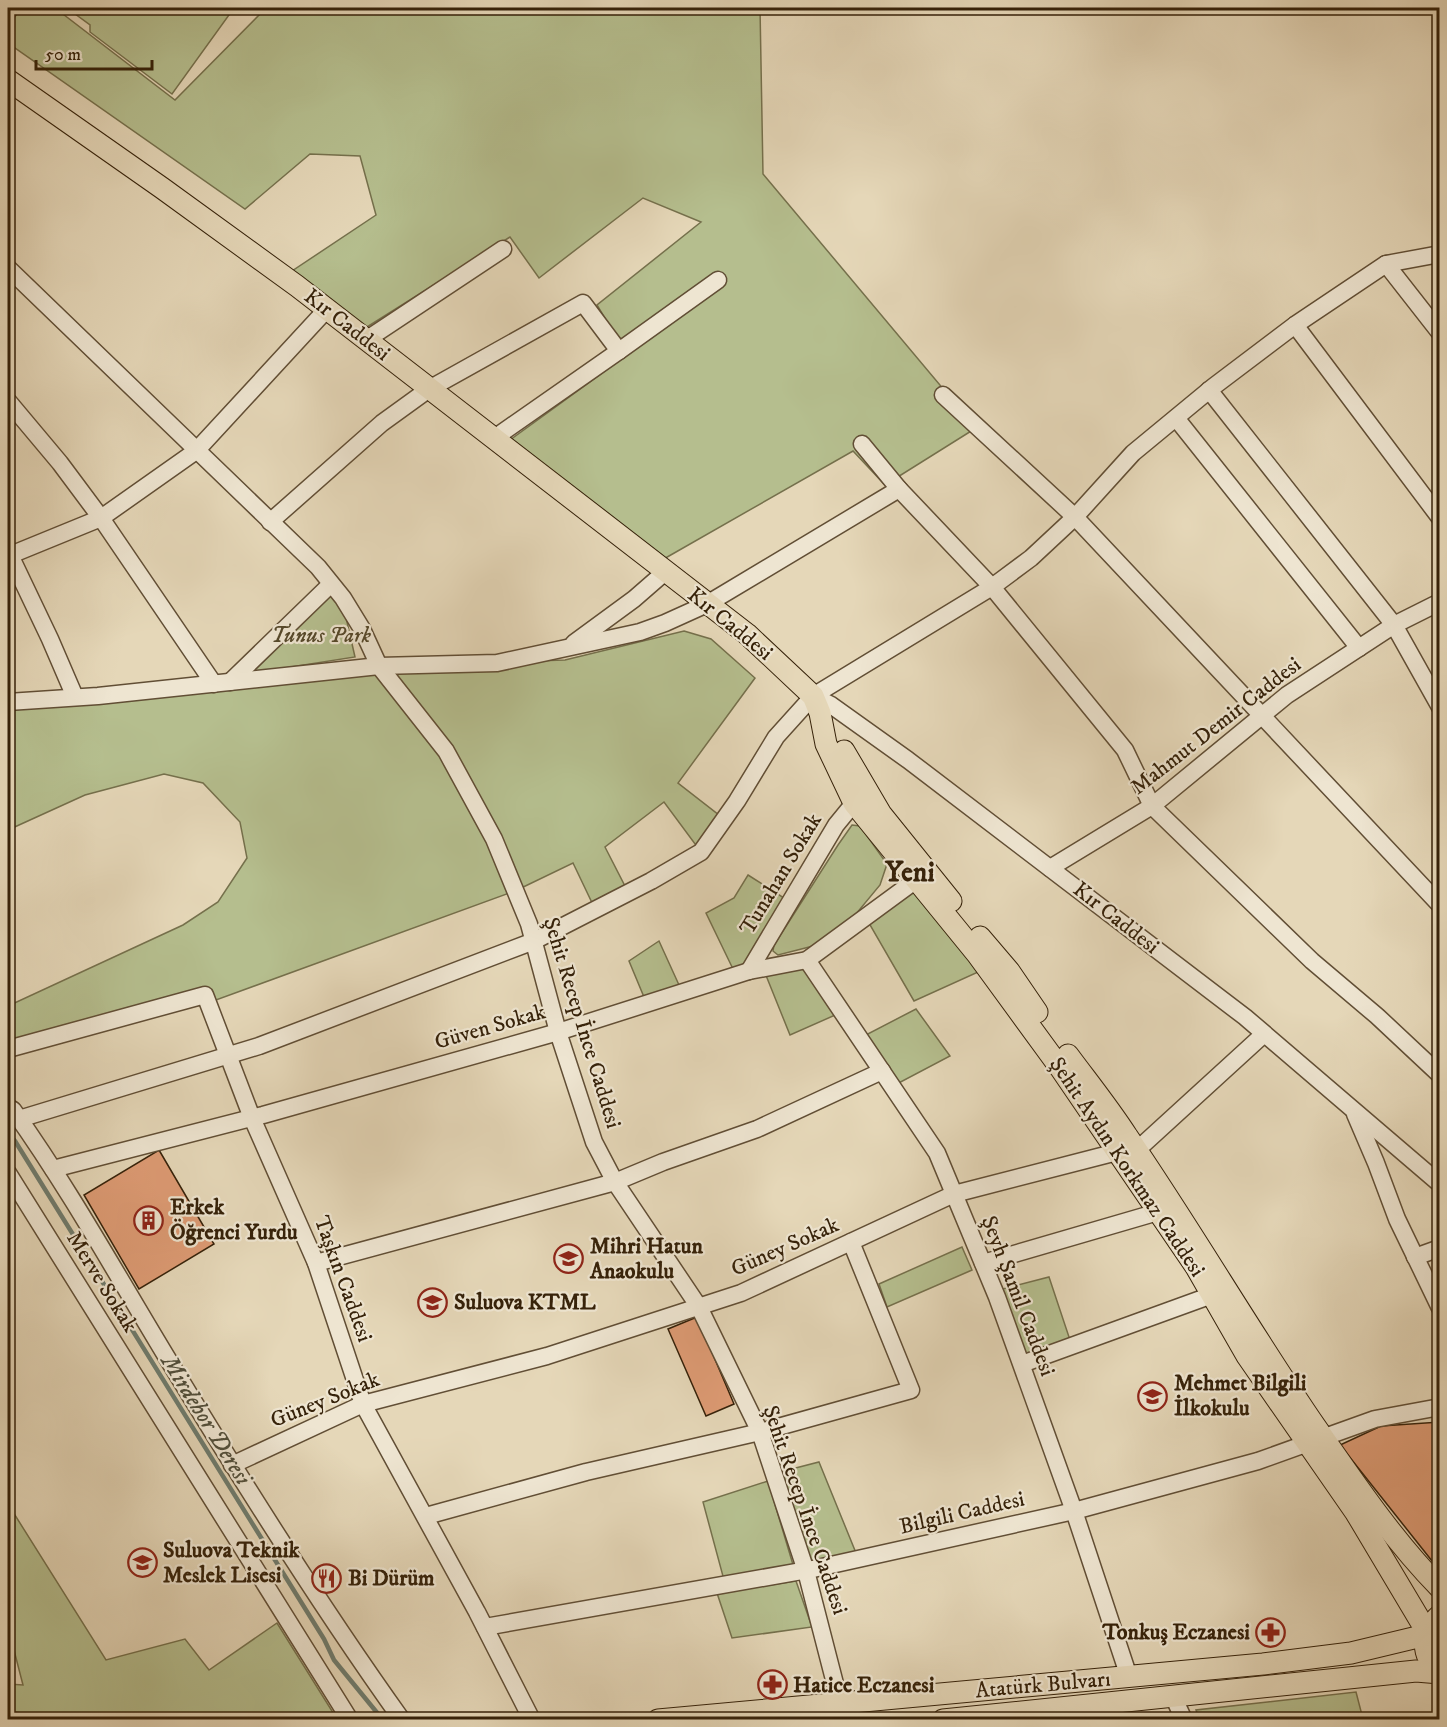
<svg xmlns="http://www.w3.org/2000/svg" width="1447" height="1727" font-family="'IM FELL DW Pica',serif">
  <rect width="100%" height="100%" fill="#e5d7b8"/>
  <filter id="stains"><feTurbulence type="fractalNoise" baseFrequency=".00333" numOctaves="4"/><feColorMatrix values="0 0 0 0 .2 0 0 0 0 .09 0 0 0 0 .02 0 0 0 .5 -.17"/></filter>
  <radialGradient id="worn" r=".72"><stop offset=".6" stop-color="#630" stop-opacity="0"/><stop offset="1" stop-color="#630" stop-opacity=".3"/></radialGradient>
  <g fill="#b5be8e" stroke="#75704c" stroke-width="1.5">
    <path d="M22 8H55L175 100 266 8H760L763 174 976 428 885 485 853 451 662 560 510 440 627 355 597 305 701 222 643 198 539 278 510 237 367 327 292 271 376 215 360 156 310 154 245 209 8 43V25Z"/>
    <path d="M67 8H234L172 94 90 32V25Z"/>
    <path d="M330 588 345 613 355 657 240 675Z"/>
    <path d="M684 631 711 639 755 678 678 783 724 819 701 852 664 802 605 847 628 892 595 909 573 863 515 891 216 1000 204 995 8 1049V1006L183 925 218 902 247 858 240 822 203 783 164 774 85 795 8 830V705L379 666 565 660Z"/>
    <path d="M852 825 860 826 887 864 880 885 851 920 817 945 778 955 773 951 774 945 838 845Z"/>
    <path d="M748 875 784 898 746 967 733 969 706 913 734 898Z"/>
    <path d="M916 880 987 968 914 1001 866 918Z"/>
    <path d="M659 941 679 985 644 997 629 961Z"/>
    <path d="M807 960 842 1012 790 1035 763 968Z"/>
    <path d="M916 1009 950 1056 893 1086 860 1038Z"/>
    <path d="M962 1247 972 1270 887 1307 879 1284Z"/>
    <path d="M1049 1277 1072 1346 1022 1364 995 1291Z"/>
    <path d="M819 1462 856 1553 810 1562 780 1472Z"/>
    <path d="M768 1481 794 1568 724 1580 703 1502Z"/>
    <path d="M8 1504 106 1660 185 1639 209 1670 277 1623 337 1719 71 1720 8 1711V1684L23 1685 8 1627Z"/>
    <path d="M796 1581 812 1627 732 1638 717 1593Z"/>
    <path d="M1356 1692 1363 1719H1199L1196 1710Z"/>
  </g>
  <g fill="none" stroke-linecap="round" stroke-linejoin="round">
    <path stroke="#6f7c6e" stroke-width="4.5" d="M8 1133 15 1141 324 1639 334 1660 383 1720"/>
  </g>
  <g fill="#de9b74" stroke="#352109" stroke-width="1.5">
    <path d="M159 1150 214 1244 139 1289 84 1195Z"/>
    <path d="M697 1317 734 1404 706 1416 668 1329Z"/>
    <path d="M1440 1422V1571L1340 1445 1381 1426Z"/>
  </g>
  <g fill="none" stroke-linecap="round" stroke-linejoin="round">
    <defs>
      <g id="minor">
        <path d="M1386 264 1440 333"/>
        <path d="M8 268 318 567 343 598 362 629 379 666 446 751 494 839 529 924 558 1032 594 1142 615 1182 699 1307 760 1432 806 1571 840 1703"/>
        <path d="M1295 325 1440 518"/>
        <path d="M366 340 503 249"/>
        <path d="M619 351 718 280"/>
        <path d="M1209 390 1394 625 1440 707"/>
        <path d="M943 395 1075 517 1440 905"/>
        <path d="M8 401 60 463 101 518 214 684"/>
        <path d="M1176 418 1359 648"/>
        <path d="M862 444 899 489 992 587 1125 750 1152 806 1312 961 1377 1016 1440 1075"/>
        <path d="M270 522 382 423 429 389 583 303 619 351 493 439"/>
        <path d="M10 555 50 639 75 697"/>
        <path d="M8 556 101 518 196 451 327 309"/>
        <path d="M574 643 634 599 665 572"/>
        <path d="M230 682 331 584"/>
        <path d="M813 696 831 705 908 760 1245 1017 1440 1184"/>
        <path d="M8 702 98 696 379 666 497 663 640 632 665 623 707 604 899 489"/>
        <path d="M1050 868 1152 806 1287 695 1394 625 1440 602"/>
        <path d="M807 960 937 1153 997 1297 1074 1511 1129 1677"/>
        <path d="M749 971 836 825 854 803"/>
        <path d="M8 1049 205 995 252 1118 316 1263 363 1404 477 1612 532 1720"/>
        <path d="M8 1107 13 1110C70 1190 118 1277 169 1361 243 1483 319 1604 402 1720"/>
        <path d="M1355 1114 1376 1163 1397 1219 1440 1308"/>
        <path d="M19 1119 259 1046 534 941 651 881 701 852 737 801 776 737 813 696 992 587 1031 558 1075 517 1133 453 1213 387 1295 325 1386 264 1440 254"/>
        <path d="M1137 1150 1264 1034"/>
        <path d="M53 1169 263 1115 558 1032 749 971 807 960 916 880"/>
        <path d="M8 1173 350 1720"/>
        <path d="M1415 1257 1440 1248"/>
        <path d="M316 1263 615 1182 663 1162 757 1129 882 1071"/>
        <path d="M983 1263 1158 1212"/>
        <path d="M1022 1364 1212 1295"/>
        <path d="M232 1465 363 1404 547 1356 741 1293 954 1194 1117 1152"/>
        <path d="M426 1516 586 1472 760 1432 911 1390 851 1242"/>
        <path d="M485 1627 813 1569 1074 1511 1258 1461 1375 1419 1440 1407"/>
        <path d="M1173 1696 1184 1720"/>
      </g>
      <g id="major">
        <path d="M8 80 162 188 297 286 747 634 813 696 820 713 826 744 854 803 977 954 1061 1069 1196 1267 1247 1356 1356 1513 1427 1632"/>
        <path d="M844 751 881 814 951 901"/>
        <path d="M980 937 1009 971 1037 1012"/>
        <path d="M1068 1055C1088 1082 1109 1108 1127 1136 1192 1231 1250 1331 1315 1426 1354 1482 1392 1539 1440 1588"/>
        <path d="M1440 1615C1422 1631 1419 1655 1440 1671"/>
        <path d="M658 1720 1263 1664 1351 1653 1426 1635"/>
        <path d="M943 1720 1416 1671 1440 1673"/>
      </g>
    </defs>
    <use href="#minor" stroke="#614e35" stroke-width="19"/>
    <use href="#major" stroke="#352109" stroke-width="23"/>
    <use href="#minor" stroke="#eee5d1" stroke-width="16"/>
    <use href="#major" stroke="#e5d7b8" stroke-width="21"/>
  </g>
  <defs>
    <symbol id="building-ring" viewBox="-11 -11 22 22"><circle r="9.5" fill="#eee5d1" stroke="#8f2418" stroke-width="1.5"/><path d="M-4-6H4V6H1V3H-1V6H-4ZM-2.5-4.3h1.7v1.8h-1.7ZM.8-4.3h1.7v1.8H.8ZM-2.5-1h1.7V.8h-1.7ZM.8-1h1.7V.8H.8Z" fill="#8f2418"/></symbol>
    <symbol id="school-ring" viewBox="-11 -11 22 22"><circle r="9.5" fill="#eee5d1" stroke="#8f2418" stroke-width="1.5"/><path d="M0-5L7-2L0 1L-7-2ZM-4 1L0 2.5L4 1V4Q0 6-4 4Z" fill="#8f2418"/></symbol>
    <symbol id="restaurant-ring" viewBox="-11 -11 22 22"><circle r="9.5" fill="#eee5d1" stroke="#8f2418" stroke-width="1.5"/><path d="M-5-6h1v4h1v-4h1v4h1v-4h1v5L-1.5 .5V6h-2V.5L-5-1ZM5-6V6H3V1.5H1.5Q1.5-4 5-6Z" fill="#8f2418"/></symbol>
    <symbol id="pharmacy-ring" viewBox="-11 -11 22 22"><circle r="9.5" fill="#eee5d1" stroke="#8f2418" stroke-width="1.5"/><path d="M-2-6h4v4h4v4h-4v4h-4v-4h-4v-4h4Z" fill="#8f2418"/></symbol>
  </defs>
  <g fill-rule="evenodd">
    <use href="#building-ring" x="132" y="1204" width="33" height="33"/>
    <use href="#school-ring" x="552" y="1242" width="33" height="33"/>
    <use href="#school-ring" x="416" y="1286" width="33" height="33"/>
    <use href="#school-ring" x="1136" y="1380" width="33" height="33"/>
    <use href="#school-ring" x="126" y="1546" width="33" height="33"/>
    <use href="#restaurant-ring" x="310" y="1562" width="33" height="33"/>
    <use href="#pharmacy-ring" x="1254" y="1616" width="33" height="33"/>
    <use href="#pharmacy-ring" x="756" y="1668" width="33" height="33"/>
  </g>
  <g text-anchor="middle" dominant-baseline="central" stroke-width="4.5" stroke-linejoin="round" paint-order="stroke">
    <g font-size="22" fill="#352109" stroke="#eee5d1">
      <text transform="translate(347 325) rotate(38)">Kır Caddesi</text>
      <text transform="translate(730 624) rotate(39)">Kır Caddesi</text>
      <text transform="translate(1216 726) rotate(-38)">Mahmut Demir Caddesi</text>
      <text transform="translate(781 874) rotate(-59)">Tunahan Sokak</text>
      <text transform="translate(1116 918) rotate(38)">Kır Caddesi</text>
      <text transform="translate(582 1023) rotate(73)">Şehit Recep İnce Caddesi</text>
      <text transform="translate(490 1027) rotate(-16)">Güven Sokak</text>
      <text transform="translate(1127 1167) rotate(56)">Şehit Aydın Korkmaz Caddesi</text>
      <text transform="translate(785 1247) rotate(-24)">Güney Sokak</text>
      <text transform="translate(343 1279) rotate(70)">Taşkın Caddesi</text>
      <text transform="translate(102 1282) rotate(58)">Merve Sokak</text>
      <text transform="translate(1018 1296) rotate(69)">Şeyh Şamil Caddesi</text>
      <text transform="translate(325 1400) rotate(-22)">Güney Sokak</text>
      <text transform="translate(805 1510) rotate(71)">Şehit Recep İnce Caddesi</text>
      <text transform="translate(962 1513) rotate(-13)">Bilgili Caddesi</text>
      <text transform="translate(1043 1685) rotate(-5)">Atatürk Bulvarı</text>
    </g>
    <g font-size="22" font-style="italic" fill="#55482a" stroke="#eee5d1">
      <text x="321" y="635">Tunus Park</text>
    </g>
    <g font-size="22" font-weight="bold" fill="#352109" stroke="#eee5d1" text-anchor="start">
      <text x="170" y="1207">Erkek<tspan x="170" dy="25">Öğrenci Yurdu</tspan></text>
      <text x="590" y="1246">Mihri Hatun<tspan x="590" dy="25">Anaokulu</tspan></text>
      <text x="454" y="1302">Suluova KTML</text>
      <text x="1174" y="1383">Mehmet Bilgili<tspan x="1174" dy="25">İlkokulu</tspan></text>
      <text x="163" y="1550">Suluova Teknik<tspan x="163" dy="25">Meslek Lisesi</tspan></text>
      <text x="348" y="1578">Bi Dürüm</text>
      <text x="1250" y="1632" text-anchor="end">Tonkuş Eczanesi</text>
      <text x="793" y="1685">Hatice Eczanesi</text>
    </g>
    <g font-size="24" font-style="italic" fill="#524f3b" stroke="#eee5d1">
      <text transform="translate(206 1420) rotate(58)">Mirdehor Deresi</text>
    </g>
    <g font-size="28" font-weight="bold" fill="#352109" stroke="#eee5d1">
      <text x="910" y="872">Yeni</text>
    </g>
  </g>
  <rect width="1447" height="1727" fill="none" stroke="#e5d7b8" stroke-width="30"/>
  <rect x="9" y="9" width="1429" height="1709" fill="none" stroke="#352109" stroke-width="3"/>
  <rect x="15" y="15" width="1417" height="1697" fill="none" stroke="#352109" stroke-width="1.5"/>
  <path d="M36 60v9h116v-9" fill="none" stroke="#352109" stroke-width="3"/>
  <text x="45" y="60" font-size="18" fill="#352109" stroke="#eee5d1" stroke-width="4.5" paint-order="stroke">50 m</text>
  <rect width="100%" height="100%" filter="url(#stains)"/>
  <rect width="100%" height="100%" fill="url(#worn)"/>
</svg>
